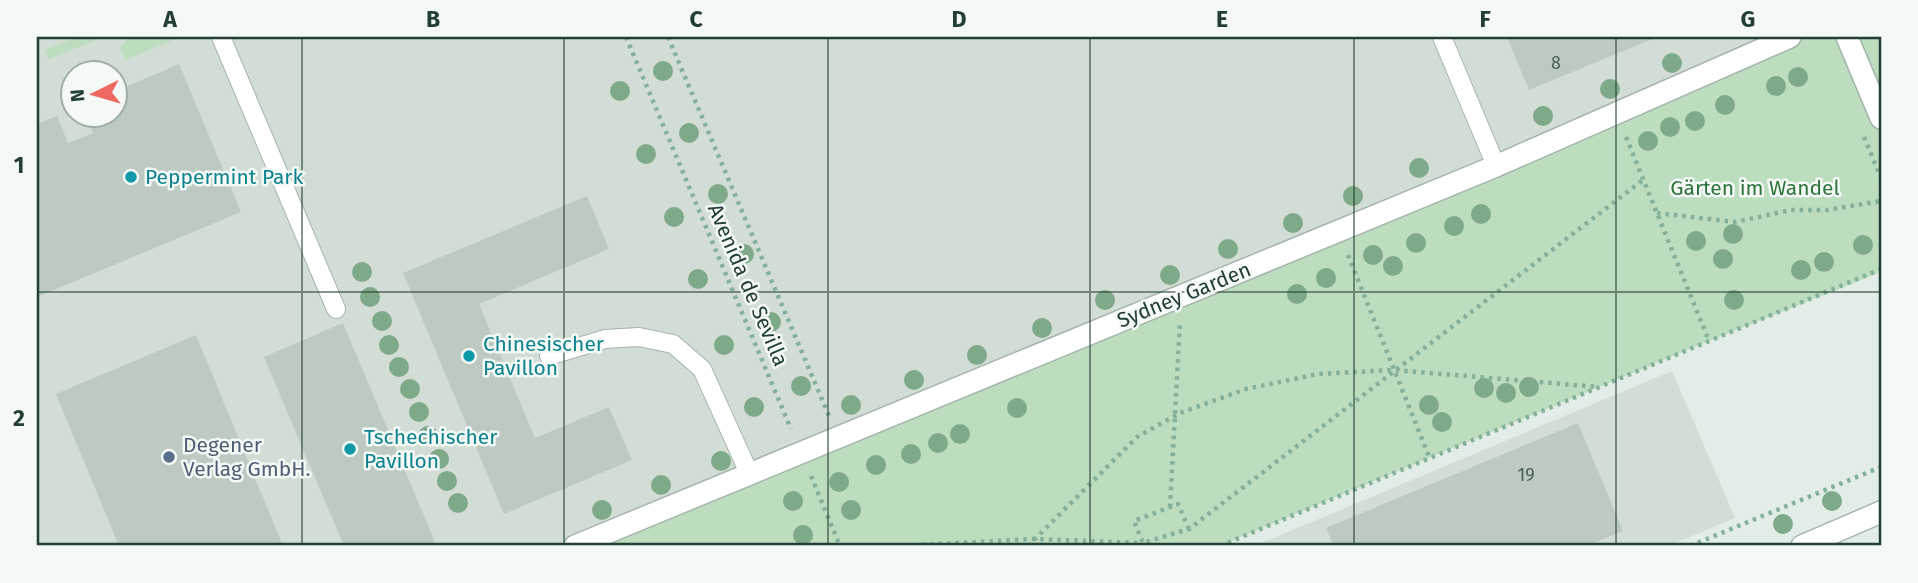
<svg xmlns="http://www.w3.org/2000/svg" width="1918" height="583" font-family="'Fira Sans',sans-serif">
  <rect width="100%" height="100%" fill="#e3ede7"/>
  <g fill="#d2ddd5" fill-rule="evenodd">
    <path d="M37 37H1790L577 546H37ZM74 74H116V116H74Z"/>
    <path d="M1672 371 1735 518 1668 546 1257 545Z"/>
  </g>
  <g fill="#bdddbf">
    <path d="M77 37H99L96 40 49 59 45 50Z"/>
    <path d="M129 37H174L175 39 125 60 120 48Z"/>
    <path d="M1790 37H1881V272L1709 341 1219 546H575Z"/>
  </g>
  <g fill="#bccac2">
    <path d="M1507 37H1657L1529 90Z"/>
    <path d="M179 64 241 212 37 297V124L57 116 68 143 93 133 86 116H116V91Z"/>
    <path d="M587 196 609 249 479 304 535 438 609 407 632 460 504 514 403 273Z"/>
    <path d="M343 323 435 542 424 546H344L264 357Z"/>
    <path d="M196 335 283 546H119L56 394Z"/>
    <path d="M1578 423 1623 531 1586 546H1334L1326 528Z"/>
  </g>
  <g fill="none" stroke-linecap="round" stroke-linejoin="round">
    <defs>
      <g id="lane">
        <path d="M221 37 336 309"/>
        <path d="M1442 37 1496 166"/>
        <path d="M549 356 605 339 639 337 673 344 702 369 749 473"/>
      </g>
      <g id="street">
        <path d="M1847 37 1881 118"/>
        <path d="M575 546 1496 166 1790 37"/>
        <path d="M1802 546 1881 512"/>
      </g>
    </defs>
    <use href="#lane" stroke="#a6b5ad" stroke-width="20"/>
    <use href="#street" stroke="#a6b5ad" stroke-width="24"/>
    <g stroke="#85b09a" stroke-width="4.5" stroke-dasharray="3.5 5" stroke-linecap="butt">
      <path d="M626 37 791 429"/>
      <path d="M668 37 829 416"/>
      <path d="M1626 137 1709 341"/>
      <path d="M1864 137 1881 178"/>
      <path d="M1657 213 1735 222 1791 210H1827L1881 201"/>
      <path d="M1348 255 1430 459"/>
      <path d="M811 476 840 546"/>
      <path d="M1170 507 1180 322"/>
      <path d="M1189 529 1178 504 1134 521 1143 543 1189 529 1643 180"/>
      <path d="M896 546 1034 539 1143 543"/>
      <path d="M1028 546 1137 437 1180 413 1246 389 1318 374 1394 370 1599 387"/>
      <path d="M1220 546 1881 269"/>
      <path d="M1690 546 1881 467"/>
    </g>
    <use href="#lane" stroke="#fff" stroke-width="18"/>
    <use href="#street" stroke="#fff" stroke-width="21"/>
  </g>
  <g fill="#7faa89">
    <circle cx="1672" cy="63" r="10"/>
    <circle cx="663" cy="71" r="10"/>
    <circle cx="1798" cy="77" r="10"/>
    <circle cx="1776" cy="86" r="10"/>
    <circle cx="1610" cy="89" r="10"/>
    <circle cx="620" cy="91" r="10"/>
    <circle cx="1725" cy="105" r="10"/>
    <circle cx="1543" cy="116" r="10"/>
    <circle cx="1695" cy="121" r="10"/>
    <circle cx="1670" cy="127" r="10"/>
    <circle cx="689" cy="133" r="10"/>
    <circle cx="1648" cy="141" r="10"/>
    <circle cx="646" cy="154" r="10"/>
    <circle cx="1419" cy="168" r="10"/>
    <circle cx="718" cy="194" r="10"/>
    <circle cx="1353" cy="196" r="10"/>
    <circle cx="1481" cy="214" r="10"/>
    <circle cx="674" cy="217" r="10"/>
    <circle cx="1293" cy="223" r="10"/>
    <circle cx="1454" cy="226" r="10"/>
    <circle cx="1733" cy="234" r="10"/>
    <circle cx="1696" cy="241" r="10"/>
    <circle cx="1416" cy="243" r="10"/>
    <circle cx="1863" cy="245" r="10"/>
    <circle cx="1228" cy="249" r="10"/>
    <circle cx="744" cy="254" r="10"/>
    <circle cx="1373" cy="255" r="10"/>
    <circle cx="1723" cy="259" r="10"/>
    <circle cx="1824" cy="262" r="10"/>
    <circle cx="1393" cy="266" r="10"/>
    <circle cx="1801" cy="270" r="10"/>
    <circle cx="362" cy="272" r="10"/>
    <circle cx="1170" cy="275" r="10"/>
    <circle cx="1326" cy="278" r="10"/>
    <circle cx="698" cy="279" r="10"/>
    <circle cx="1297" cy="294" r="10"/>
    <circle cx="370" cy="297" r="10"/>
    <circle cx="1105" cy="300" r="10"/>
    <circle cx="1734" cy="300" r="10"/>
    <circle cx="382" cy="321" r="10"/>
    <circle cx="771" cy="322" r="10"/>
    <circle cx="1042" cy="328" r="10"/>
    <circle cx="389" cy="345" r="10"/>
    <circle cx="724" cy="345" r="10"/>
    <circle cx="977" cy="355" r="10"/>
    <circle cx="399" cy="367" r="10"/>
    <circle cx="914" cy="380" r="10"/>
    <circle cx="801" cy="386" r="10"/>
    <circle cx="1529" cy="387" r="10"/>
    <circle cx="1484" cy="388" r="10"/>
    <circle cx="410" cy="389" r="10"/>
    <circle cx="1506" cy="393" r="10"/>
    <circle cx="851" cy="405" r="10"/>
    <circle cx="1429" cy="405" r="10"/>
    <circle cx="754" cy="407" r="10"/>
    <circle cx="1017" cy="408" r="10"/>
    <circle cx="419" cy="412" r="10"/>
    <circle cx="1442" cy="422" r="10"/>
    <circle cx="960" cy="434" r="10"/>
    <circle cx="428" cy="436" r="10"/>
    <circle cx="938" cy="443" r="10"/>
    <circle cx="911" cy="454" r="10"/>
    <circle cx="439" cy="459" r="10"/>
    <circle cx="721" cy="461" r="10"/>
    <circle cx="876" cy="465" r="10"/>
    <circle cx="447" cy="481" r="10"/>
    <circle cx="839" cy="482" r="10"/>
    <circle cx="661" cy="485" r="10"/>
    <circle cx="793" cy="501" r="10"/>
    <circle cx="1832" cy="501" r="10"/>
    <circle cx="458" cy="503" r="10"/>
    <circle cx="602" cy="510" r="10"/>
    <circle cx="851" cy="510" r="10"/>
    <circle cx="1783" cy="524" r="10"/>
    <circle cx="803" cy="535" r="10"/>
  </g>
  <path fill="none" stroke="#233e32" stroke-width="2" stroke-opacity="0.55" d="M302 37V546M564 37V546M828 37V546M1090 37V546M1354 37V546M1616 37V546M37 292H1881"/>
  <g fill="#0f9aa8" stroke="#f4f9f6" stroke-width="2.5">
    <circle cx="131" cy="177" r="7"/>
    <circle cx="469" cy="356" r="7"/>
    <circle cx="350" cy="449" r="7"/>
  </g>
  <circle fill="#5c6f8a" stroke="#f4f9f6" stroke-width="2.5" cx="169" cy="457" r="7"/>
  <g text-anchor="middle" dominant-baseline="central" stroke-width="5" stroke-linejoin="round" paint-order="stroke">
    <g font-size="18" fill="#496156">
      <text x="1556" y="63">8</text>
      <text x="1526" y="475">19</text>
    </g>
    <g font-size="21" fill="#0d838f" stroke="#f4f9f6" text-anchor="start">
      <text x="145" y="177">Peppermint Park</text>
      <text x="483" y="344">Chinesischer<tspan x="483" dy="24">Pavillon</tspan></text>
      <text x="364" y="437">Tschechischer<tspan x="364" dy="24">Pavillon</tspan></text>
    </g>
    <g font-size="21" fill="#2e743c" stroke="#f4f9f6">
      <text x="1755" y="188">Gärten im Wandel</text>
    </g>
    <g font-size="21" fill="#233e32" stroke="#f4f9f6">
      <text transform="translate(748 285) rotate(67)">Avenida de Sevilla</text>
      <text transform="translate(1184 295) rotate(-22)">Sydney Garden</text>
    </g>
    <g font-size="21" fill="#4e5e75" stroke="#f4f9f6" text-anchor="start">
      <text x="183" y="445">Degener<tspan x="183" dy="24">Verlag GmbH.</tspan></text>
    </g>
  </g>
  <rect width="1918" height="583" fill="none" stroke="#f4f9f6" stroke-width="77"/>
  <g transform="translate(94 94) rotate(265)"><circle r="33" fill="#f4f9f6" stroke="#a0aea8" stroke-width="2"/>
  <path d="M0-5L12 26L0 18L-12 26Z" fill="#ee6760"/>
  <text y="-10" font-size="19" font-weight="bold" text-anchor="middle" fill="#233e32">N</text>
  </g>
  <rect x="38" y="38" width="1842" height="506" fill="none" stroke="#233e32" stroke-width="2.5"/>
  <g font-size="23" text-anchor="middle" font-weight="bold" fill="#233e32">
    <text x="170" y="27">A</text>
    <text x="433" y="27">B</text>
    <text x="696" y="27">C</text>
    <text x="959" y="27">D</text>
    <text x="1222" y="27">E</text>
    <text x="1485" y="27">F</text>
    <text x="1748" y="27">G</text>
    <text x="19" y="173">1</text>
    <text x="19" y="426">2</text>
  </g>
</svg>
